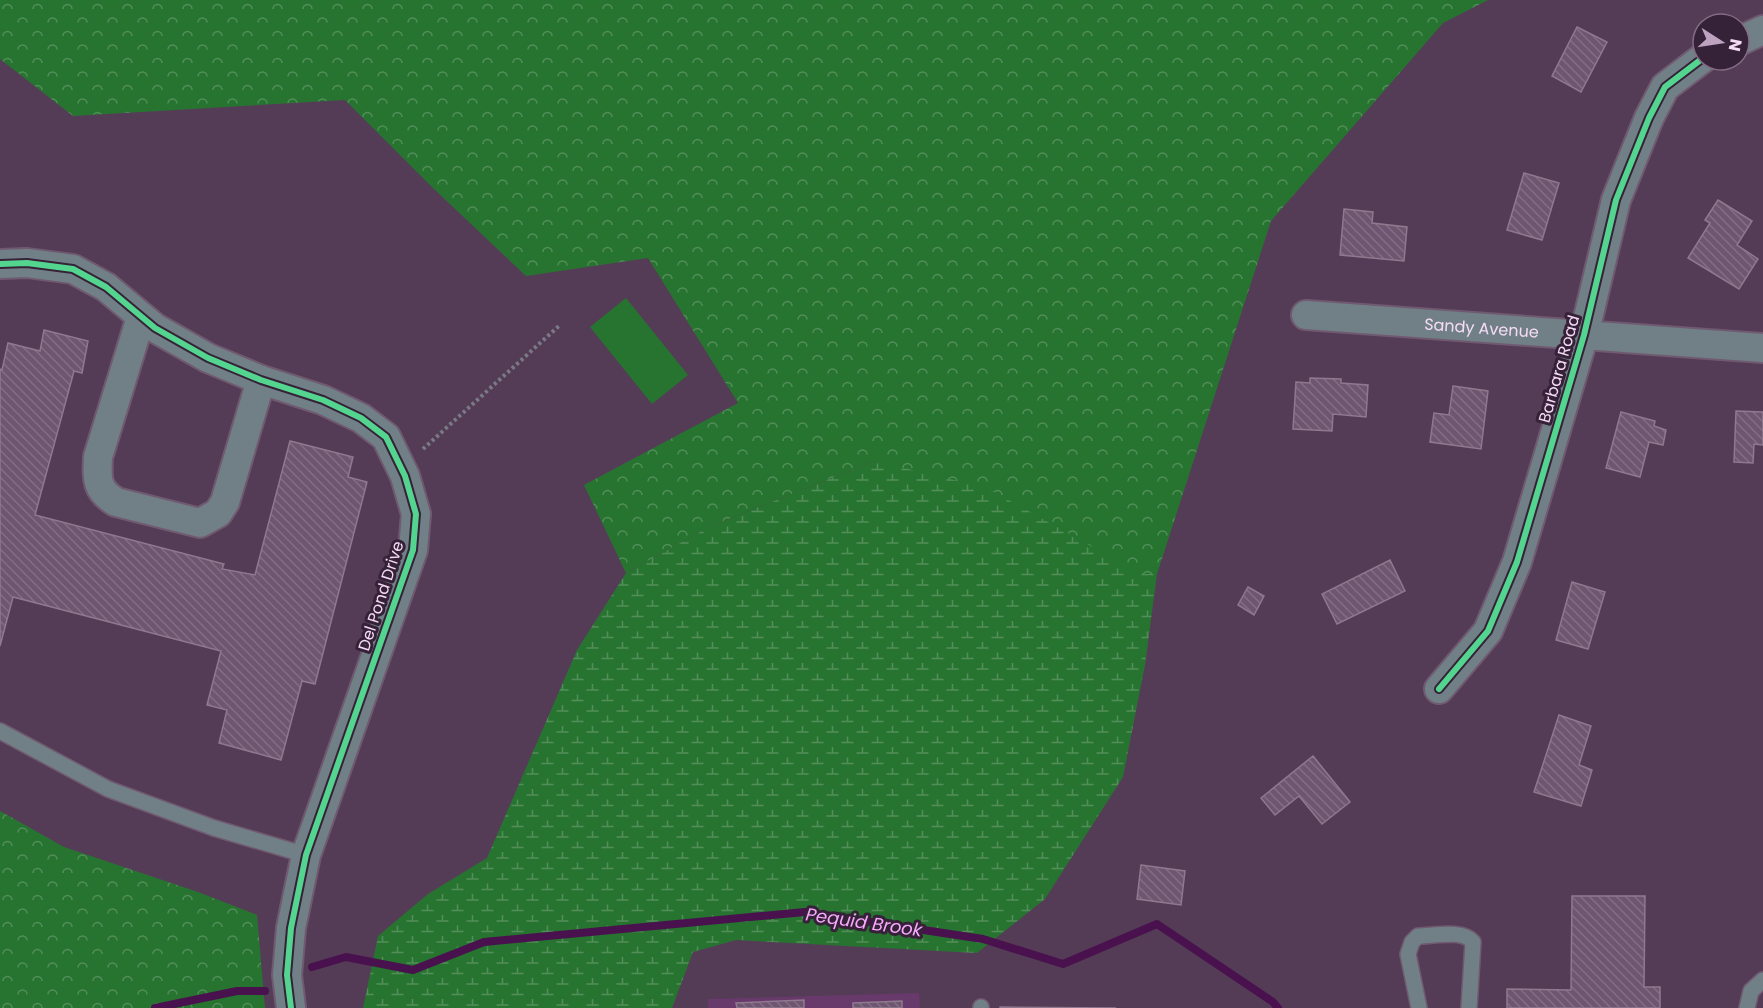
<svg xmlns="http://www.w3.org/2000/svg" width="1763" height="1008" font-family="Poppins,sans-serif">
  <defs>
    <pattern id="forest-crowns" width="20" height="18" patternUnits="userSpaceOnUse" patternTransform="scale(1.5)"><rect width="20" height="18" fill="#277430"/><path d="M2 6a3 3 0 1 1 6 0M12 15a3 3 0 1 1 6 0" fill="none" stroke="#528e59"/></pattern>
    <pattern id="wetland-marsh" width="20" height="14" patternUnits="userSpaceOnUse" patternTransform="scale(1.5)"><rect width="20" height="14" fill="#277430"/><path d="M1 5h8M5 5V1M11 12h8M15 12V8" fill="none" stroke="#528e59"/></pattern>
    <pattern id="building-back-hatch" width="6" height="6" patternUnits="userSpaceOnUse" patternTransform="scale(1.5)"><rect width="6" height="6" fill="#6e5570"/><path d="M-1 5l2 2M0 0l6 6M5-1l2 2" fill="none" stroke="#836d85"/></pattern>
  </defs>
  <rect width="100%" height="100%" fill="#543c56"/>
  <path fill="#68396b" d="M919 993 920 1008H708V999Z"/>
  <g fill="url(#forest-crowns)">
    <path d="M0 0H1488L1443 23 1271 221 1157 574H1141L875 461 711 526 626 573 584 485 738 403 648 258 526 276 433 188 345 100 73 116 0 59Z"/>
    <path d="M0 811 64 847 198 892 257 915 265 1008H0Z"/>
  </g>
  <path fill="url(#wetland-marsh)" d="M875 461 987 488 1141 574H1157L1145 665 1123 777 1045 899 977 953 736 940 693 952 672 1008H363L378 936 428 894 487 858 577 650 626 573 711 526Z"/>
  <path fill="#277430" d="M626 298 688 375 652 404 590 327Z"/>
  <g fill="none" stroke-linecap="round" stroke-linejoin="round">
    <g stroke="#49124e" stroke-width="8">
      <path d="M312 967 346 957 413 970 484 942 805 912 983 939 1063 964 1157 924 1273 1002 1278 1008"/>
      <path d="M155 1008 237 991H265"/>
    </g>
  </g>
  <g fill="url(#building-back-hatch)" stroke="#8e798f" stroke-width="1.5">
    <path d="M1577 27 1607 42 1581 92 1552 76Z"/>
    <path d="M1524 173 1559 183 1542 240 1507 230Z"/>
    <path d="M1718 200 1752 221 1737 245 1758 259 1739 289 1688 258 1710 223 1705 220Z"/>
    <path d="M1344 209 1373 212 1372 223 1407 227 1404 261 1340 255Z"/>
    <path d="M44 330 88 341 82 373 74 371 35 515 224 564 222 569 255 575 290 441 353 457 348 477 367 482 315 684 302 681 281 760 219 743 227 710 207 705 221 651 13 597 0 646V369L2 370 8 343 40 351Z"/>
    <path d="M1310 378 1341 379V383L1368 385 1366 417 1333 414 1332 431 1293 429 1296 382 1310 383Z"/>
    <path d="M1453 386 1488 391 1481 449 1430 442 1434 413 1449 415Z"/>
    <path d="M1736 411 1763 412V445L1754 444 1753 463 1734 462Z"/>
    <path d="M1621 412 1655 421 1654 426 1666 430 1663 445 1649 442 1640 477 1606 468Z"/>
    <path d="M1390 560 1405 591 1337 624 1322 594Z"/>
    <path d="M1572 582 1605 592 1588 649 1556 640Z"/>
    <path d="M1248 587 1264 596 1254 615 1238 605Z"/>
    <path d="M1559 715 1591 726 1579 765 1592 770 1581 806 1534 792Z"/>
    <path d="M1313 756 1350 802 1322 824 1299 796 1275 815 1261 798Z"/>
    <path d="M1141 865 1185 871 1181 905 1137 899Z"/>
    <path d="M1572 896H1645L1644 987H1660V1008H1507V989L1571 990Z"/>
    <path d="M804 1000V1008H737L736 1003Z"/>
    <path d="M902 1001V1008H853V1003Z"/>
    <path d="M1000 1007 1115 1008H1116H1000Z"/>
  </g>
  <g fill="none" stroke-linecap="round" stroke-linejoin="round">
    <defs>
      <g id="lane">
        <path d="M0 731 108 789 214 828 306 855"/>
        <path d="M981 1007V1008"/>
        <path d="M1419 1008 1408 954 1412 942 1418 936C1433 936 1463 929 1473 942L1469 1008"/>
        <path d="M1747 1008 1751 991 1763 980"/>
      </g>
      <g id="street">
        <path d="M1739 41 1763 30"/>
        <path d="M0 264 27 263 73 269 106 287 155 328 208 358 261 380 323 400 361 418 386 437 405 476 416 514 413 550 306 855 291 928 287 975 291 1008"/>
        <path id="s1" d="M1306 315 1763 348"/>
        <path d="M141 317 98 457C97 479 96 490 116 502L200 523 218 513 225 502 261 380"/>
        <path d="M1439 689 1488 631 1517 562 1584 335 1616 200 1649 118 1665 87 1703 58"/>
      </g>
    </defs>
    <use href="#lane" stroke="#705a71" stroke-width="18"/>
    <use href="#street" stroke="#705a71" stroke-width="32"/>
    <path stroke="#7a7986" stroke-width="4" stroke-dasharray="3 3" stroke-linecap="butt" d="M423 449 560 325"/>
    <use href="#lane" stroke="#718086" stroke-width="15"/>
    <use href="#street" stroke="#718086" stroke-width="28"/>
    <defs>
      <g id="cycleway">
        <path d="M0 264 27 263 73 269 106 287 155 328 208 358 261 380 323 400 361 418 386 437 405 476 416 514 413 550 306 855 291 928 287 975 291 1008"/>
        <path d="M1439 689 1488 631 1517 562 1584 335 1616 200 1649 118 1665 87 1703 58"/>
      </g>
    </defs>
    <use href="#cycleway" stroke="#362238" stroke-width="10"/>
    <use href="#cycleway" stroke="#53d58f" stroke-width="6"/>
  </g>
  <g text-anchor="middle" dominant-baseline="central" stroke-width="6" stroke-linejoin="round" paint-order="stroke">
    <g font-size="16" fill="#f6dbf7" stroke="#362238">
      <text stroke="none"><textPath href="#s1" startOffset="176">Sandy Avenue</textPath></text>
      <text transform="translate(1559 369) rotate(-74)">Barbara Road</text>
      <text transform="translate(381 596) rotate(-72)">Del Pond Drive</text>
    </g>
    <g font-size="18" font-style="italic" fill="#f8a9fd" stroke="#362238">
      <text transform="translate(864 922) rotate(8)">Pequid Brook</text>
    </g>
  </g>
  <g transform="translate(1721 42) rotate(102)"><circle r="28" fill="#362238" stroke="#836c84" stroke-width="1.5"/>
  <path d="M0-4.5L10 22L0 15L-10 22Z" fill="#bda3bf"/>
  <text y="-9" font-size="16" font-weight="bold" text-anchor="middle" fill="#f6dbf7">N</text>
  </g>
</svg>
